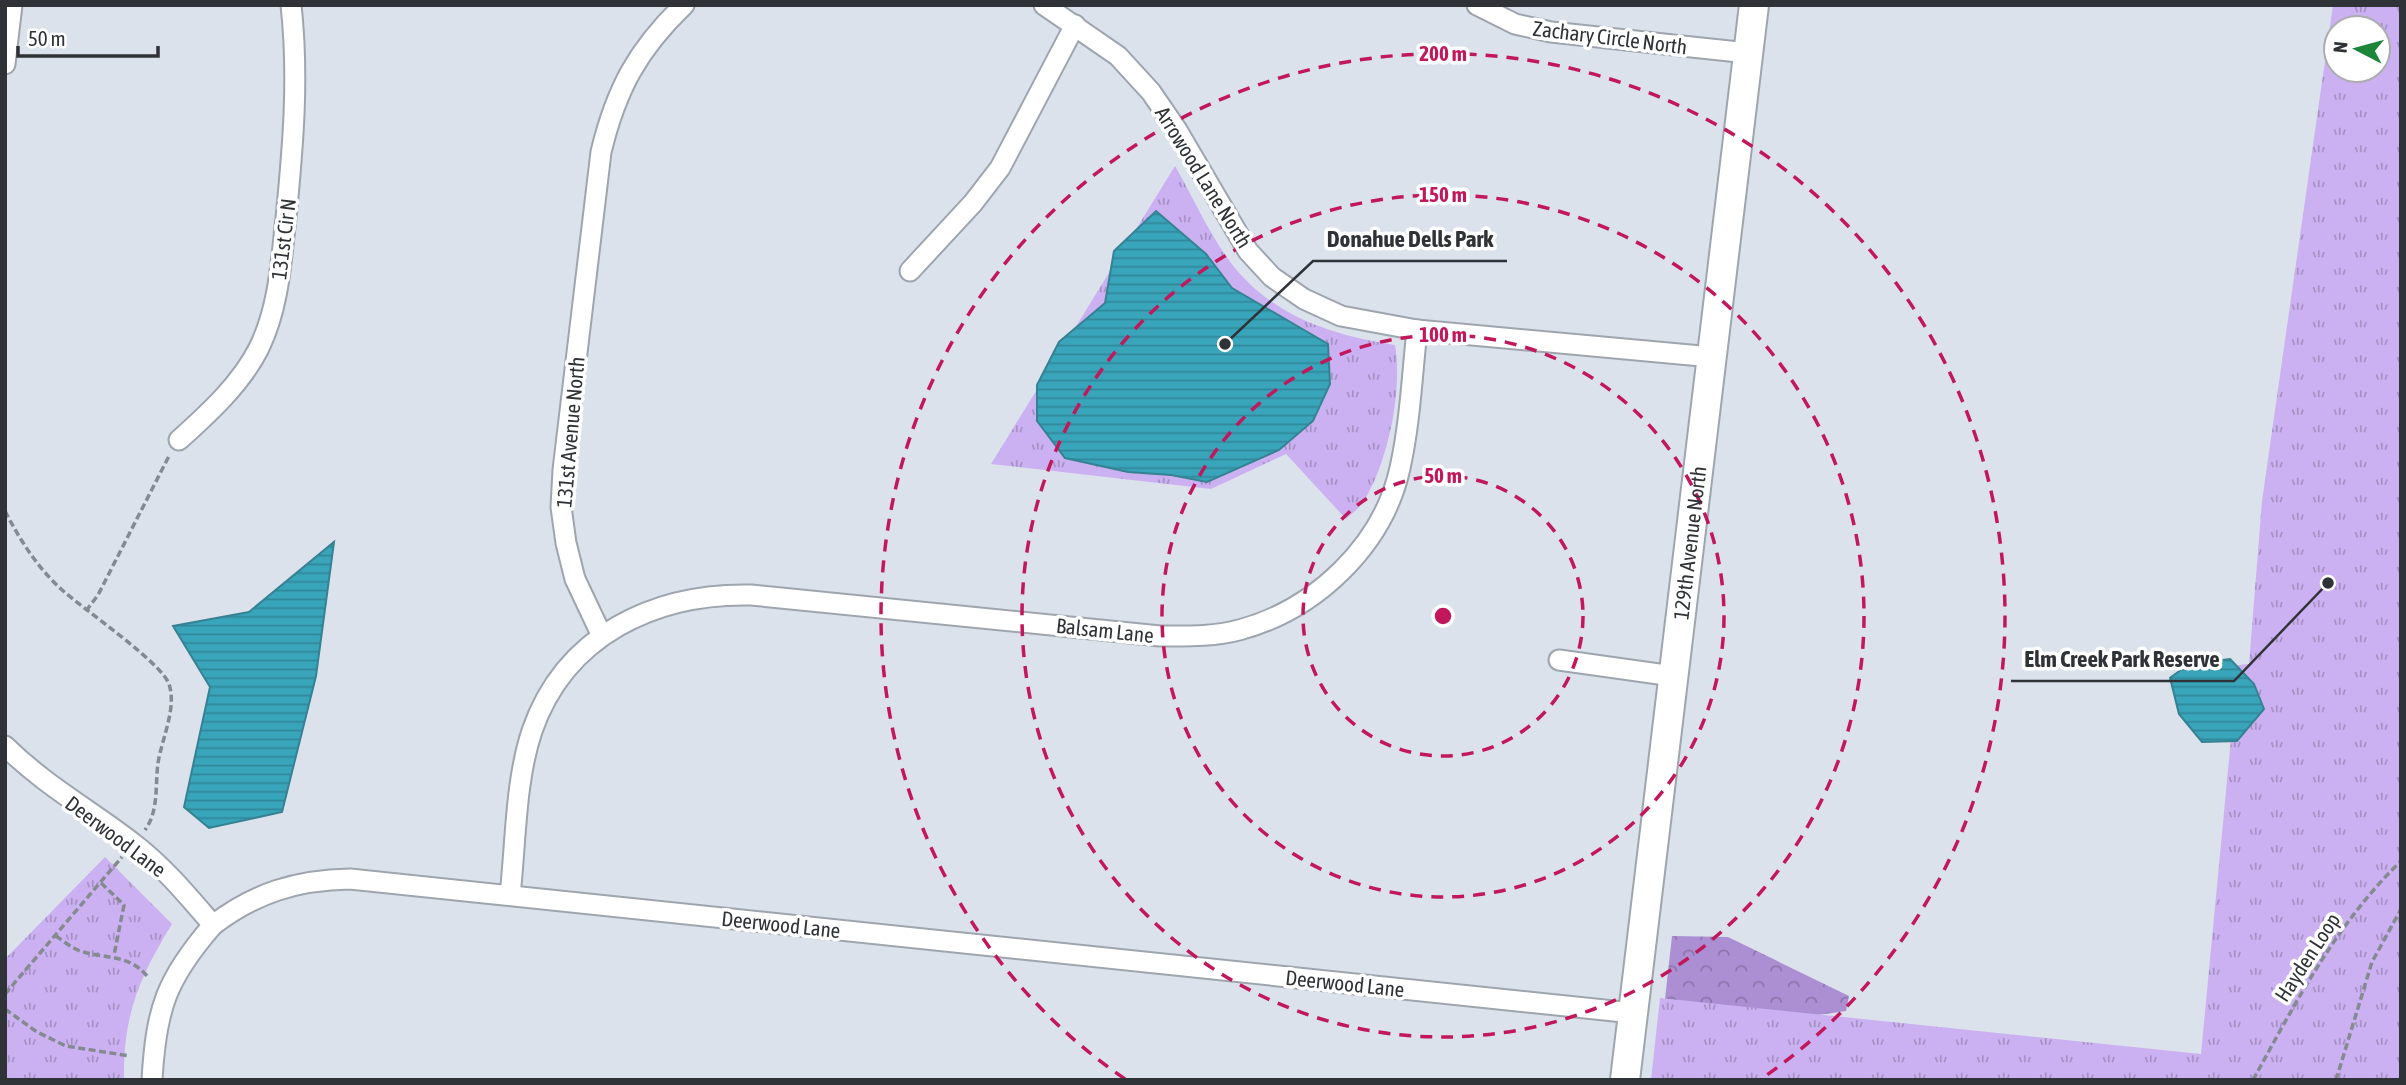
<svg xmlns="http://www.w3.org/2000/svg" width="2406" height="1085" font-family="'Asap Condensed',sans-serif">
  <defs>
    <pattern id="forest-crowns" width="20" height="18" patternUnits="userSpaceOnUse" patternTransform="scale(1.75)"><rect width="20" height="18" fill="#ab8fd2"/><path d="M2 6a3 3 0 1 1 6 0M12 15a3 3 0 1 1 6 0" fill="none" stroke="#8c75ab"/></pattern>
    <pattern id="park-tufts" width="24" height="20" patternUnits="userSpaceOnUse" patternTransform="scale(1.75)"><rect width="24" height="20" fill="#ccb1f2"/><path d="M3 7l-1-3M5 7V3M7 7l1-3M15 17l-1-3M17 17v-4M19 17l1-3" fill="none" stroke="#a691c5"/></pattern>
    <pattern id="water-rules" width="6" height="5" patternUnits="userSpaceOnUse" patternTransform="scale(1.75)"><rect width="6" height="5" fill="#39a5bb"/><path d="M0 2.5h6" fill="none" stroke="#308799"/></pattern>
  </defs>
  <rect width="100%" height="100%" fill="#dbe2ec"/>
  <path fill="url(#forest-crowns)" d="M1672 936 1728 937 1849 996 1846 1011 1734 1027 1656 1080Z"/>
  <g fill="url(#park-tufts)" fill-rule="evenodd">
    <path d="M2333 5H2401V1080H1651L1660 998 2201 1054 2238 665 2249 664 2262 501ZM2336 28H2378V70H2336Z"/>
    <path d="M1175 166C1196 202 1214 246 1242 276 1283 320 1338 336 1395 345 1403 389 1388 461 1365 499 1361 507 1352 513 1346 519L1286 454 1211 489 991 464Z"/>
    <path d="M105 857 172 924C139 978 123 1015 124 1080H5V959Z"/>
  </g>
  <g fill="url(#water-rules)" stroke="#368293" stroke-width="2">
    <path d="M1156 211 1206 254 1232 288 1328 344 1330 384 1313 421 1279 450 1207 482 1171 475 1128 472 1065 458 1037 421V385L1059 342 1105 303 1114 251Z"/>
    <path d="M334 542 316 676 282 812 209 828 184 807 210 687 173 626 249 612Z"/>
    <path d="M2230 659 2254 684 2264 709 2237 741 2202 742 2179 714 2170 678 2189 664Z"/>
  </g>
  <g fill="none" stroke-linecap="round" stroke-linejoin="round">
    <defs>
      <g id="minor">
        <path d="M1044 5 1118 56 1151 92 1177 130 1248 251 1272 277 1304 299 1341 316 1417 330 1712 357"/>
        <path d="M1477 5 1515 24 1551 32 1748 53"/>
        <path d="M5 64 12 5"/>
        <path d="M910 271 973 203 1000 168 1075 25"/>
        <path d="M179 440C208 414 241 384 259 348 279 307 281 262 286 218 293 146 299 77 291 5"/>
        <path d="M601 634 575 579 566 543 561 507 563 470 601 152C616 90 637 50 684 5"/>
        <path d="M1559 660 1673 676"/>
        <path d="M5 746C47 787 89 809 134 844 164 867 188 896 213 925 255 893 296 880 350 879L1633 1013"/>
        <path d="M510 895C516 842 515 782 532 731 565 635 655 593 751 595L1160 636C1186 636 1213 637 1239 630 1315 610 1383 546 1400 468 1410 423 1412 376 1417 330"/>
        <path d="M152 1080C156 1009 166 979 213 925"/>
      </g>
      <g id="secondary">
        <path id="s1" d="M1625 1080 1754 5"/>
      </g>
    </defs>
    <use href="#minor" stroke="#9ea5ae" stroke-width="23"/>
    <use href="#secondary" stroke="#9ea5ae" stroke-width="32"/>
    <g stroke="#858a91" stroke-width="3.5" stroke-dasharray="7 3.5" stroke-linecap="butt">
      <path d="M5 511C20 540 37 567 61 589 83 609 161 662 169 684 177 708 162 738 158 763 155 785 159 811 145 830"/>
      <path d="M86 611 98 595 169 456"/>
      <path d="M101 883 124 905 114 955"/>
      <path d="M56 936C63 941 72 948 80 951 105 959 129 954 147 976"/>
      <path d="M5 994 122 857"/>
      <path d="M5 1009 37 1032 66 1046 130 1056"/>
      <path d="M2253 1080C2296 1002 2336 924 2401 861"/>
      <path d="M2336 1080 2372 962 2401 909"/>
    </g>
    <use href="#minor" stroke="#fff" stroke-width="19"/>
    <use href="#secondary" stroke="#fff" stroke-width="28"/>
  </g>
  <g fill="none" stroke="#c2185b" stroke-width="3.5" stroke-dasharray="12 9">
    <circle cx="1443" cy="616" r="140"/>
    <circle cx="1443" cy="616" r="281"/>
    <circle cx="1443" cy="616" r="421"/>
    <path d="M1125 1079A562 562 0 1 1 1761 1079"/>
  </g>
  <g text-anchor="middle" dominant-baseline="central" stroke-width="7" stroke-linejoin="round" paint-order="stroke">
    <g font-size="21" fill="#2f3236" stroke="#fff">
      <text transform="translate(1610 37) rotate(7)">Zachary Circle North</text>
      <text transform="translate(1204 177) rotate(58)">Arrowood Lane North</text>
      <text transform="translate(283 239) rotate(-83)">131st Cir N</text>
      <text transform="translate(570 432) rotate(-85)">131st Avenue North</text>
      <text stroke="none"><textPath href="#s1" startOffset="541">129th Avenue North</textPath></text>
      <text transform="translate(1105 630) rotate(6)">Balsam Lane</text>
      <text transform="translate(116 836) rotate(37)">Deerwood Lane</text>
      <text transform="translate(781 924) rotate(6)">Deerwood Lane</text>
      <text transform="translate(2307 957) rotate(-57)">Hayden Loop</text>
      <text transform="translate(1345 983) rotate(6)">Deerwood Lane</text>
    </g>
  </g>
  <circle cx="1443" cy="616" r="10" fill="#c2185b" stroke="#fff" stroke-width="3.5"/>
  <g font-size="21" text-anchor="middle" font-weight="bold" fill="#c2185b" stroke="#fff" stroke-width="7" stroke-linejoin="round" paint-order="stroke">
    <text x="1443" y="61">200 m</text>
    <text x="1443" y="202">150 m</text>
    <text x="1443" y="342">100 m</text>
    <text x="1443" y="483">50 m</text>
  </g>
  <path fill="none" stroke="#2f3236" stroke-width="2.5" d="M1225 344L1313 261H1507M2328 583L2234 681H2011"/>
  <g fill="#2f3236" stroke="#fff" stroke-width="2.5">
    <circle cx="1225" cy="344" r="7"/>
    <circle cx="2328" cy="583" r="7"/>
  </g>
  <g font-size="23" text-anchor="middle" font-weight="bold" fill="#2f3236" stroke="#fff" stroke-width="7" stroke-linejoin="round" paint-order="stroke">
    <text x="1410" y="247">Donahue Dells Park</text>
    <text x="2122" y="667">Elm Creek Park Reserve</text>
  </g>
  <rect width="2406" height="1085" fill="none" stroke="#2f3236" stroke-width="14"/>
  <g transform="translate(2357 49) rotate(276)"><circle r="33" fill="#ffffff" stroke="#acadaf" stroke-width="2"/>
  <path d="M0-5L12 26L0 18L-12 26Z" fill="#1d853a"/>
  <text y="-10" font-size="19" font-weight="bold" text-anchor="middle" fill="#2f3236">N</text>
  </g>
  <path d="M18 46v10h140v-10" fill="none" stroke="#2f3236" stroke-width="3.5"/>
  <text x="28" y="46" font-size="21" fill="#2f3236" stroke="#ffffff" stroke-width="5" paint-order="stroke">50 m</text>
</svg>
